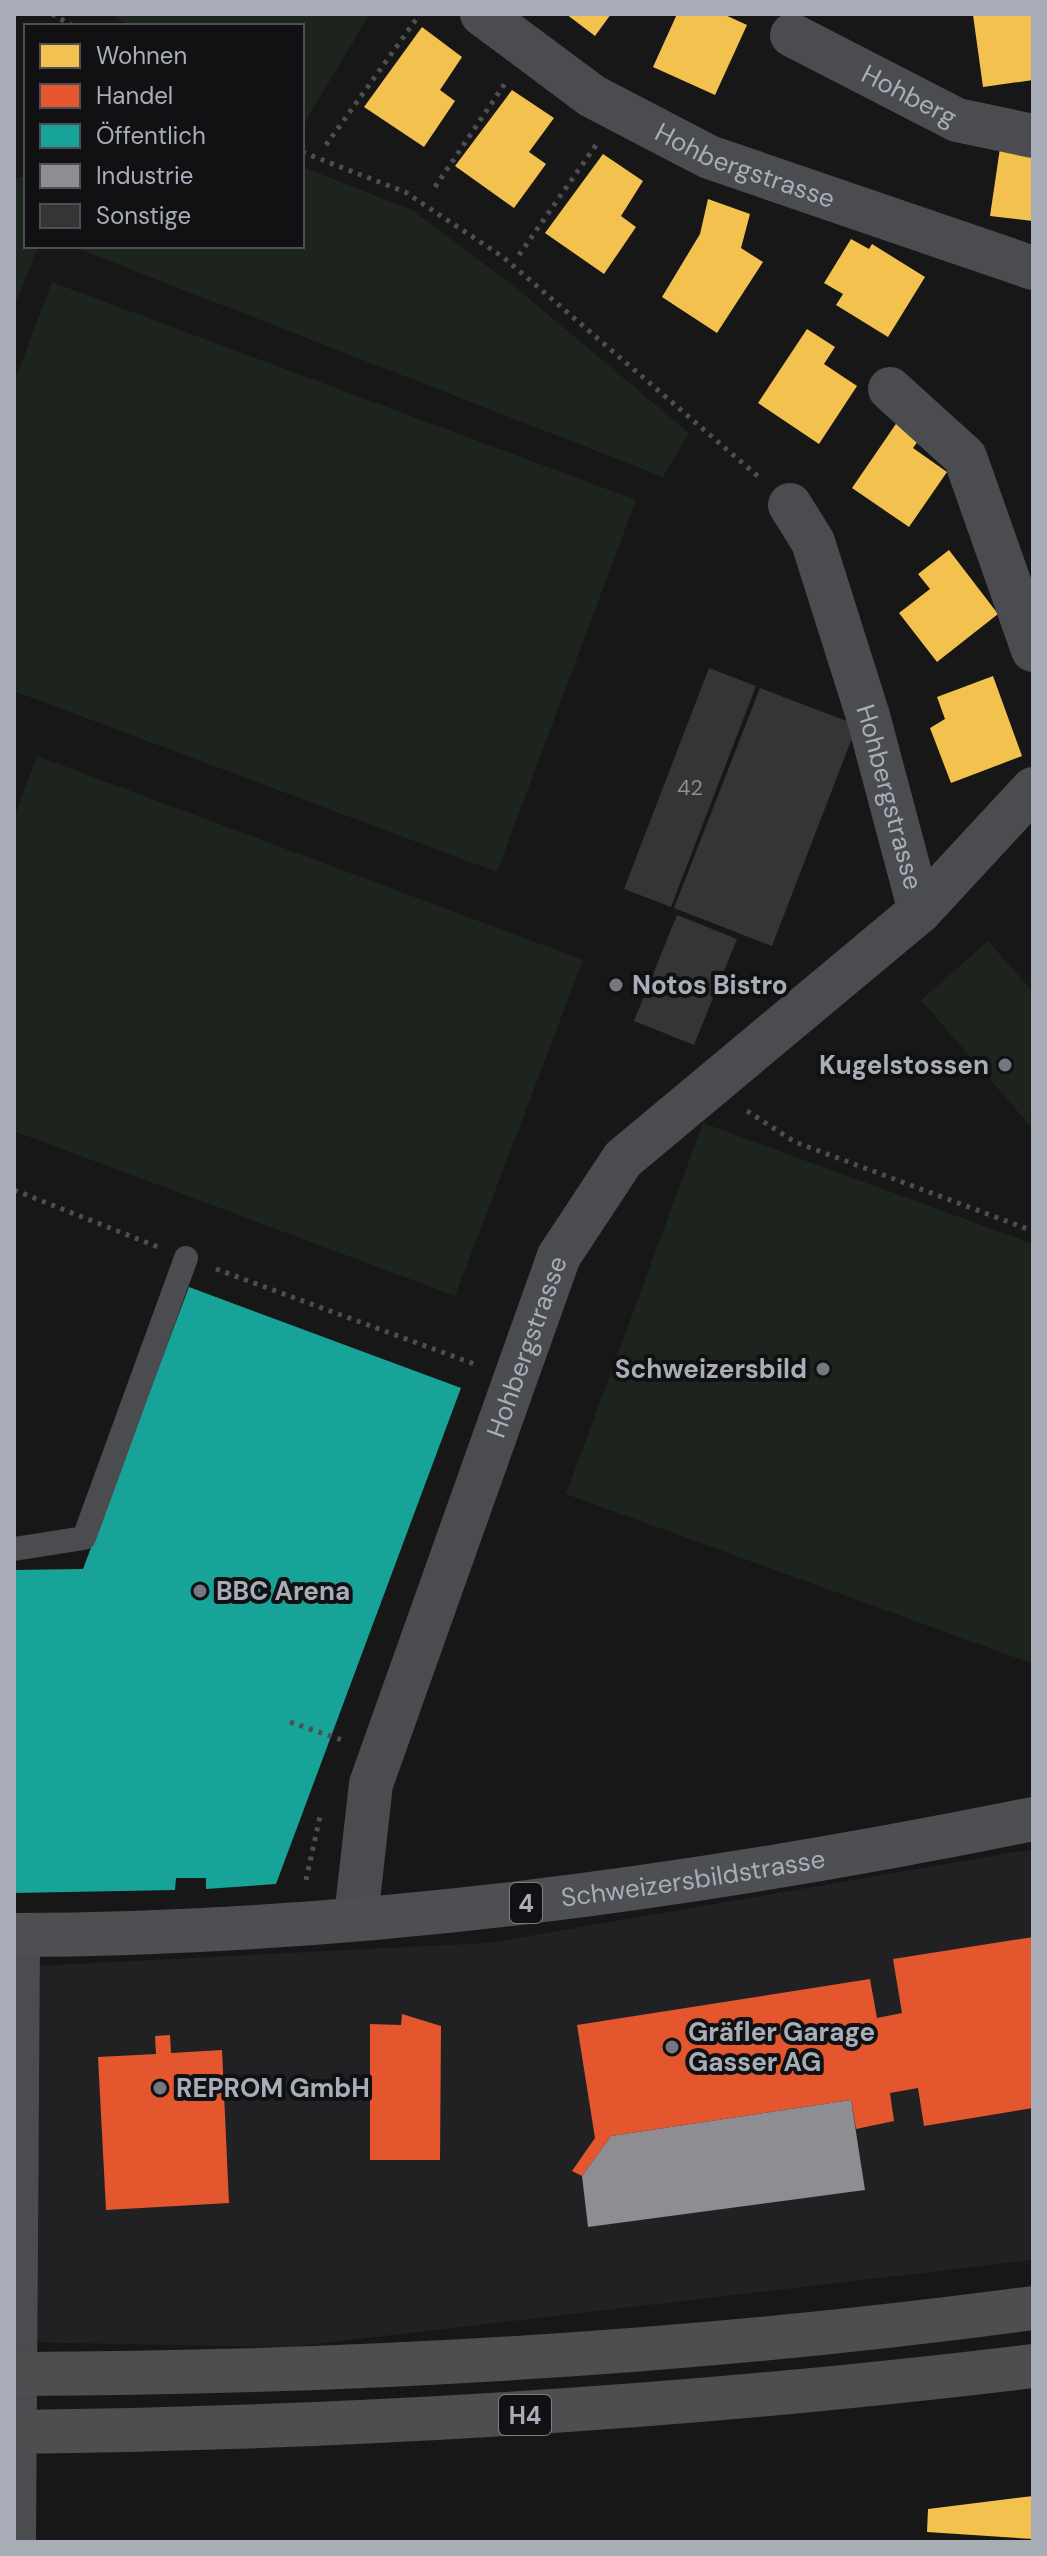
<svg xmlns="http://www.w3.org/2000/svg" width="1047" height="2556" font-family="'DM Sans',sans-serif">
  <rect width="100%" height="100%" fill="#171717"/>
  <path fill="#212123" d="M1033 1849V2260L290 2347 14 2342V1967L488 1943Z"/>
  <g fill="#1d241e">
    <path d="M111 14H370L302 127V26H128Z"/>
    <path d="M302 167 412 210 514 286 689 433 663 477 71 246H302Z"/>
    <path d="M26 176V246H38L14 309V179Z"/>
    <path d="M52 282 636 500 497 872 14 691V383Z"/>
    <path d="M37 756 583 960 455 1296 14 1131V818Z"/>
    <path d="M988 941 1033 992V1129L921 1000Z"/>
    <path d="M703 1123 1033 1244V1664L566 1494Z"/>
  </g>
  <g fill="#f2c14e">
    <path d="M566 14H611L595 36Z"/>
    <path d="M677 14H723L747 25 715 95 653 67Z"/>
    <path d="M1033 14V80L983 87 973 15Z"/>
    <path d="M422 27 462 57 440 90 455 101 424 147 364 107Z"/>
    <path d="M512 90 554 118 529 152 546 164 514 208 455 166Z"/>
    <path d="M1000 148 1033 152V221L990 216Z"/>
    <path d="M603 154 643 181 621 216 636 227 604 274 545 233Z"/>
    <path d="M708 199 750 214 741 248 763 262 717 333 662 297 700 234Z"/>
    <path d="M851 239 869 249 872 244 925 277 888 337 836 305 843 294 824 283Z"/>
    <path d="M807 329 835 347 824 364 857 386 819 444 758 403Z"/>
    <path d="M900 418 923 434 913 448 947 472 909 527 852 488Z"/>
    <path d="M949 550 998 614 937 662 899 613 930 589 918 574Z"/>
    <path d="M993 676 1022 756 951 783 930 728 945 719 937 697Z"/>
    <path d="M1033 2496V2539L927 2532 928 2509Z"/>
  </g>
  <g fill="#e4572e">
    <path d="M1033 1937V2108L924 2126 918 2088 890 2093 894 2121 856 2129 851 2100 611 2136 582 2176 572 2171 595 2138 577 2025 870 1979 877 2018 902 2013 893 1959Z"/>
    <path d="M402 2014 441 2026 440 2160H370V2024L401 2025Z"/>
    <path d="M170 2035 171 2053 222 2050 229 2203 106 2210 98 2057 156 2054 155 2036Z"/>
  </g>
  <path fill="#17a398" d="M189 1287 461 1388 276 1884 206 1889V1878H176L175 1890 14 1893V1570L83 1569Z"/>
  <path fill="#8d8d92" d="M851 2100 865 2190 588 2227 582 2176 611 2136Z"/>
  <g fill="#353536">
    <path d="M709 668 756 686 671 907 624 889Z"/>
    <path d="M760 688 857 725 772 946 674 908Z"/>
    <path d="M677 915 737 939 694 1045 634 1021Z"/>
  </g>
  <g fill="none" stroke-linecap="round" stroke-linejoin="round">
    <g stroke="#4d4e52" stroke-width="5" stroke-dasharray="4 6" stroke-linecap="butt">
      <path d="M52 14 73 26"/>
      <path d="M326 145 420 14"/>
      <path d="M302 152 405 192 503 257 760 478"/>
      <path d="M435 187 506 82"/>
      <path d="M519 255 596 145"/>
      <path d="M747 1111 795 1142 1033 1231"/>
      <path d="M14 1190 158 1247"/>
      <path d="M216 1269 477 1365"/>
      <path d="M290 1722 342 1740"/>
      <path d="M306 1880 321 1812"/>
    </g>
    <path stroke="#4b4c50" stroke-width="24" d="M14 1549 84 1538 186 1258"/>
    <g stroke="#4b4c50" stroke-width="44">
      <path id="s1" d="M482 14 592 96 709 157 1033 268"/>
      <path id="s2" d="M792 35 957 120 1033 136"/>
      <path d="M890 389 965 457 1033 650"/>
      <path id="s3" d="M790 505 813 542 868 716 920 911"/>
      <path id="s4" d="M356 1917 371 1784 559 1256 623 1159 920 911 1033 789"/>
      <path d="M14 2542 18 1935"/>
    </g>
    <path stroke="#4d4f52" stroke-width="44" id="s5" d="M14 1935C357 1934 698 1887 1033 1819"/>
    <g stroke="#4e4e51" stroke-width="44">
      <path d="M14 2374C354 2373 696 2353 1033 2308"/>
      <path d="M14 2432C355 2428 694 2407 1033 2366"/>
    </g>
  </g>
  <g fill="#757880" stroke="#111113" stroke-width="3">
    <circle cx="616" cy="985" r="8"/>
    <circle cx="1005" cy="1065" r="8"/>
    <circle cx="823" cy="1369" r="8"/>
    <circle cx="200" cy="1591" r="8"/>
    <circle cx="672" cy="2047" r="8"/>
    <circle cx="160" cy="2088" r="8"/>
  </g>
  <g text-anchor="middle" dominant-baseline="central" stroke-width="8" stroke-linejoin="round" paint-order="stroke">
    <g font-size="22" fill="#8b8f98">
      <text x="690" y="787">42</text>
    </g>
    <g fill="#111113" stroke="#7b7e86" stroke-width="2">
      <rect x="510" y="1883" width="32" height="40" rx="6"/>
      <rect x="499" y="2395" width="52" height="40" rx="6"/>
    </g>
    <g font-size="24" font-weight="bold" fill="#a8adb8">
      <text x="526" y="1903">4</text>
      <text x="525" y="2415">H4</text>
    </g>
    <g font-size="26" fill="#a8adb8" stroke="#111113">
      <text stroke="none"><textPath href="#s2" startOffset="132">Hohberg</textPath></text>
      <text stroke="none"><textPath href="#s1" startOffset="306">Hohbergstrasse</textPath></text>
      <text stroke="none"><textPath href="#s3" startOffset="310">Hohbergstrasse</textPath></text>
      <text stroke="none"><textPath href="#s4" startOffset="598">Hohbergstrasse</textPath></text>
      <text stroke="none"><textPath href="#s5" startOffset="682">Schweizersbildstrasse</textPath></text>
    </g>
    <g font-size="26" font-weight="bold" fill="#a8adb8" stroke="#111113" text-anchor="start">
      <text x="632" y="985">Notos Bistro</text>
      <text x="989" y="1065" text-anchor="end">Kugelstossen</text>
      <text x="807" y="1369" text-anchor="end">Schweizersbild</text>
      <text x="216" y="1591">BBC Arena</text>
      <text x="688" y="2032">Gräfler Garage<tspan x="688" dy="30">Gasser AG</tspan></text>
      <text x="176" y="2088">REPROM GmbH</text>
    </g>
  </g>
  <rect width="1047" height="2556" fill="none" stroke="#a8adb8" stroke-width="32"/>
  <rect x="24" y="24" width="280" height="224" fill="#111113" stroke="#4d4f55" stroke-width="2"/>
  <rect x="40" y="44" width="40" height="24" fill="#f2c14e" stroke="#4d4f55" stroke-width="2"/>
  <text x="96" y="64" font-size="24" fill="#a8adb8">Wohnen</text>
  <rect x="40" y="84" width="40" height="24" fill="#e4572e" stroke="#4d4f55" stroke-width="2"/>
  <text x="96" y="104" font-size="24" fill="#a8adb8">Handel</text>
  <rect x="40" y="124" width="40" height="24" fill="#17a398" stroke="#4d4f55" stroke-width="2"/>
  <text x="96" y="144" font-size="24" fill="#a8adb8">Öffentlich</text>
  <rect x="40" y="164" width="40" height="24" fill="#8d8d92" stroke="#4d4f55" stroke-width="2"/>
  <text x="96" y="184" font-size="24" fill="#a8adb8">Industrie</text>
  <rect x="40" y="204" width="40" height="24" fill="#353536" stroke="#4d4f55" stroke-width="2"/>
  <text x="96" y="224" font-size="24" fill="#a8adb8">Sonstige</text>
</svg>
